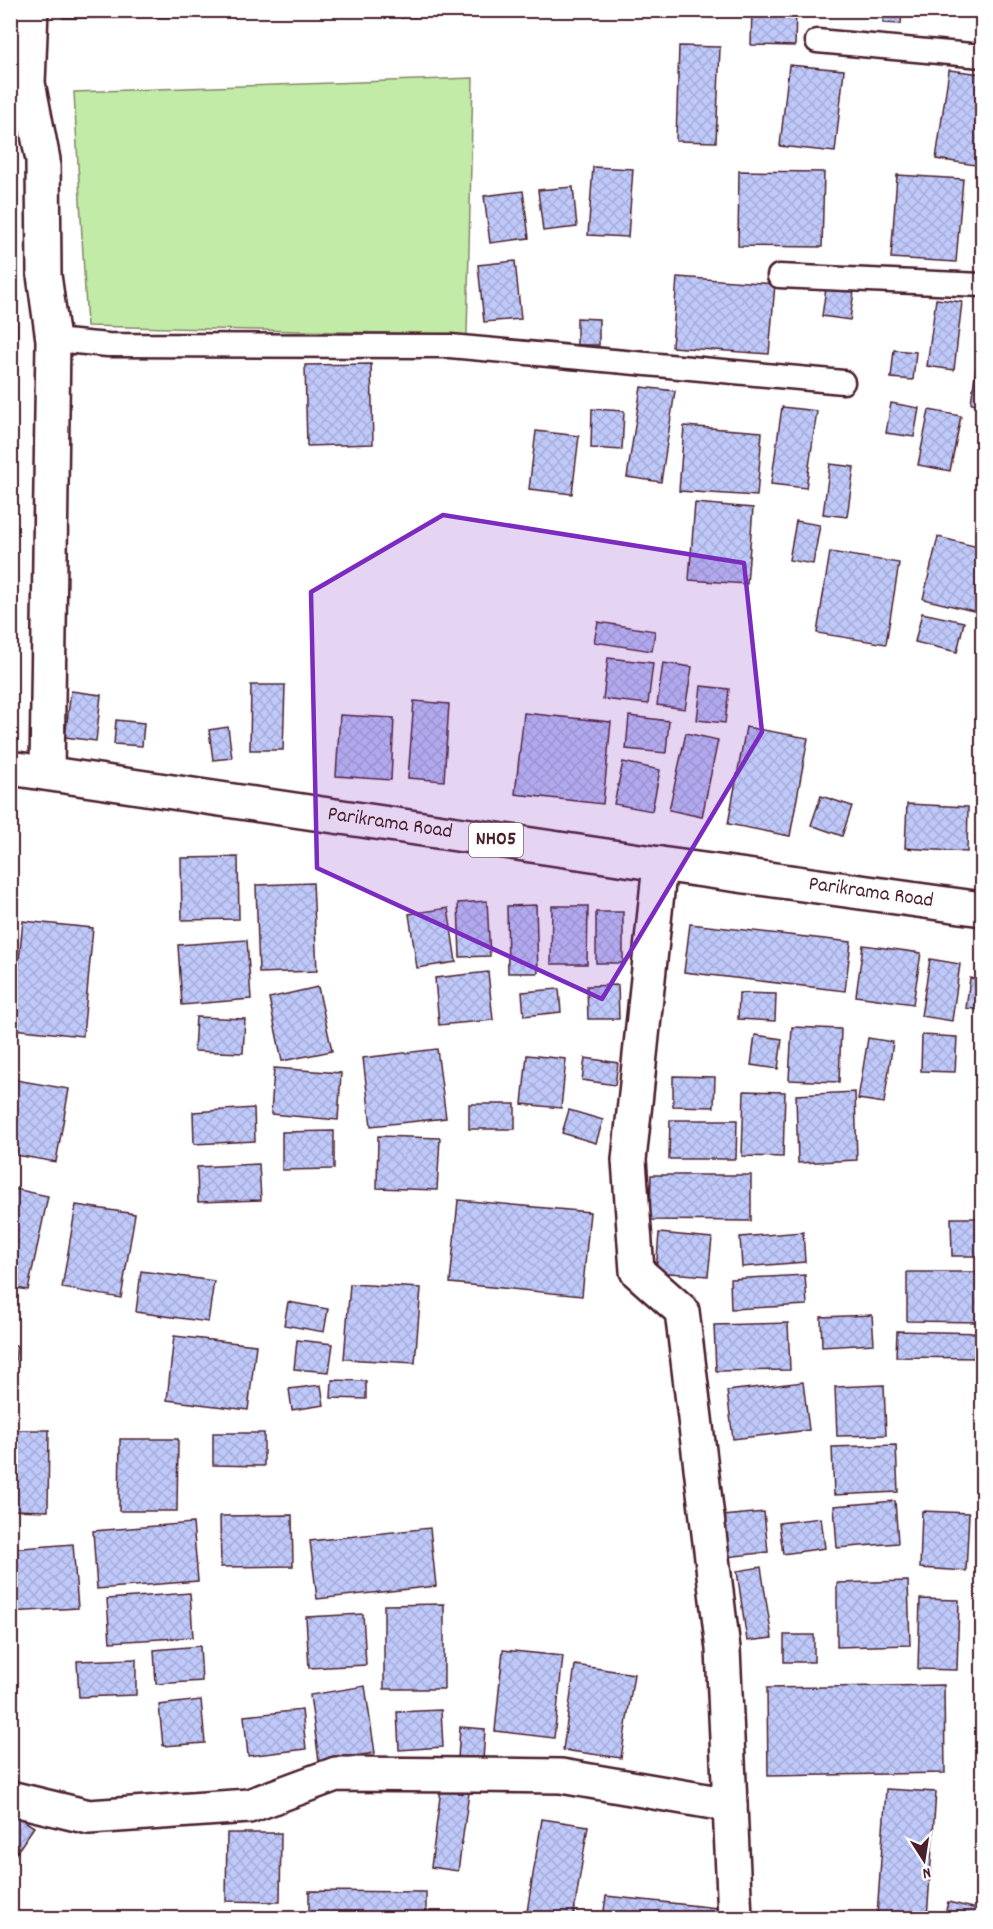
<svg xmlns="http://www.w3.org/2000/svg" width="993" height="1929" font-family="Dekko,sans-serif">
  <defs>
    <pattern id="building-cross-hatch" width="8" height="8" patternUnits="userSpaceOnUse" patternTransform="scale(1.5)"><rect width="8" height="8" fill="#bfc9fa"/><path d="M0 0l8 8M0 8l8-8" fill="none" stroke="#a6acd6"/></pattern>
  </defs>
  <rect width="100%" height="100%" fill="#fff"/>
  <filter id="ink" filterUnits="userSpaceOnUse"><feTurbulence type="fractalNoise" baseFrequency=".0167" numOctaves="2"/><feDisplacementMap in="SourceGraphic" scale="12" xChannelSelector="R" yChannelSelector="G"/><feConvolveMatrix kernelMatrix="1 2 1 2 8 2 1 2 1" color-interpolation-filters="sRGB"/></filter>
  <g filter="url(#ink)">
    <path fill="#c1eba7" stroke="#868569" stroke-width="1.5" d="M473 78 467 335 87 326 74 92Z"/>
    <g fill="url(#building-cross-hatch)" stroke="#4a1f2b" stroke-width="1.5">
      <path d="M62 10H179V17L63 18Z"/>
      <path d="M400 10H470L471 13 401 18Z"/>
      <path d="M687 10H719L718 18 686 16Z"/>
      <path d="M752 10H796L795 46 751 45Z"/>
      <path d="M883 10H902L901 24 883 23Z"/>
      <path d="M679 46 720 47 716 142 676 141Z"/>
      <path d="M789 65 844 70 835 152 780 146Z"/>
      <path d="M949 70 982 74V166L936 159Z"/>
      <path d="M593 167 633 169 628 237 588 235Z"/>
      <path d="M739 171 824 172 822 247 738 246Z"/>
      <path d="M897 175 963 179 956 262 891 258Z"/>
      <path d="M573 187 577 227 543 231 538 190Z"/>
      <path d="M523 191 529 238 490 243 484 196Z"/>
      <path d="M515 261 521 319 484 322 478 265Z"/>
      <path d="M677 277 775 284 769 354 672 347Z"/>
      <path d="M826 288 854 291 850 320 822 316Z"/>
      <path d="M936 299 962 302 954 370 927 366Z"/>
      <rect x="10" y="308" width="7" height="48"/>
      <path d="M577 318 599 319V345H577Z"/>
      <path d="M894 350 916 352 913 380 891 378Z"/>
      <path d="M371 364 373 444 307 446 305 365Z"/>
      <path d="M976 368 982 369V405L971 403Z"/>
      <path d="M641 387 675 391 661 482 627 477Z"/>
      <path d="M891 403 919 408 914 437 886 433Z"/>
      <path d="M782 407 817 411 806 488 771 484Z"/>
      <path d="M592 409 624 411 622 450 591 448Z"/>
      <path d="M929 410 961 416 950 471 918 465Z"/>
      <path d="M684 426 762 432 757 496 679 491Z"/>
      <path d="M536 431 579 436 572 494 529 489Z"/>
      <path d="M830 464 854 467 847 517 823 514Z"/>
      <path d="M695 503 753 508 747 584 689 580Z"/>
      <path d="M796 521 820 525 813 564 789 560Z"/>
      <path d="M938 537 982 548V613L923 599Z"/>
      <path d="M830 552 899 563 886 644 817 633Z"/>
      <path d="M922 613 964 622 957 652 915 642Z"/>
      <path d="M598 622 655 631 652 651 594 642Z"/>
      <path d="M608 658 653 663 648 704 603 699Z"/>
      <path d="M663 663 692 667 685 709 657 705Z"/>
      <path d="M251 685H285L283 750H250Z"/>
      <path d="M701 686 729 689 725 723 697 720Z"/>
      <path d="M71 691 101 695 96 741 65 737Z"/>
      <path d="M414 701 449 704 444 781 408 778Z"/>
      <path d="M524 713 611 722 603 804 515 794Z"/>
      <path d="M340 715 394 718 391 780 336 776Z"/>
      <path d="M629 716 669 721 666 753 626 749Z"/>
      <path d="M116 720 144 723 142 746 114 744Z"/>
      <path d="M228 727 232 758 213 760 209 730Z"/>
      <path d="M746 727 808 738 790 836 728 824Z"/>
      <path d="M686 733 718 740 702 817 669 810Z"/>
      <path d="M623 762 660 770 652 811 614 804Z"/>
      <path d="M821 796 852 806 842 836 811 825Z"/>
      <path d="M907 804 968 807 967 852 905 848Z"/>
      <path d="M238 857 239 919 182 920 181 858Z"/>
      <path d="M313 883 317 971 259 973 256 885Z"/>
      <path d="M487 901 490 956 460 957 458 903Z"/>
      <path d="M536 905 538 973H508L507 906Z"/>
      <path d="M552 906H588L587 964H551Z"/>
      <path d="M448 908 456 962 417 968 409 914Z"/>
      <rect x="596" y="912" width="27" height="51"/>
      <path d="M23 921 93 928 83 1036 12 1029Z"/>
      <path d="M690 924 851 942 845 991 684 972Z"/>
      <path d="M247 940 251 999 182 1005 178 945Z"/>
      <path d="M863 945 921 953 913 1004 856 996Z"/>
      <path d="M930 959 960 964 952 1021 921 1016Z"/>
      <path d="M488 972 493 1020 439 1025 435 978Z"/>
      <path d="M970 978 982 980V1010L966 1008Z"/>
      <path d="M618 985 619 1019H588L587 986Z"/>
      <path d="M318 987 332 1051 282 1061 269 998Z"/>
      <path d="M559 989 561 1012 524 1016 522 992Z"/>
      <path d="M739 993 776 994 775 1021 738 1019Z"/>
      <path d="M196 1017 245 1019 243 1053 194 1051Z"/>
      <path d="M792 1027 841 1029 839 1082 789 1080Z"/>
      <path d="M755 1035 782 1039 778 1069 751 1065Z"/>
      <path d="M922 1035 957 1037 955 1072 921 1071Z"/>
      <path d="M868 1038 893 1042 884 1103 858 1099Z"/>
      <path d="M437 1049 446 1118 371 1126 363 1058Z"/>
      <path d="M527 1055 566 1059 561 1108 522 1104Z"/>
      <path d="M585 1058 618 1063 615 1085 582 1080Z"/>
      <path d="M274 1068 341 1073 338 1120 271 1114Z"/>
      <path d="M673 1076 715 1077 714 1107 673 1106Z"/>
      <path d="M10 1079 69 1089 56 1162 10 1154Z"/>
      <path d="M744 1091 785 1092 783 1157 742 1156Z"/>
      <path d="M855 1092 857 1160 798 1163 796 1095Z"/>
      <rect x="469" y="1104" width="46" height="25"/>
      <path d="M254 1108 255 1141 194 1144 193 1112Z"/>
      <path d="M569 1110 603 1120 596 1143 562 1133Z"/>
      <path d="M670 1120H737L736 1159H669Z"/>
      <path d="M334 1131V1169L282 1170V1132Z"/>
      <path d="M378 1136 440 1138 437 1190 377 1188Z"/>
      <path d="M259 1164 261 1200 198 1202 197 1167Z"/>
      <path d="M651 1175H751V1221L650 1220Z"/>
      <path d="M10 1188 48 1196 28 1290 10 1287Z"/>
      <path d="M458 1200 590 1212 582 1296 450 1283Z"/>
      <path d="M76 1205 135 1214 121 1298 62 1288Z"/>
      <path d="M951 1218H982V1256H952Z"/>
      <path d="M803 1232 805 1262 742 1267 740 1237Z"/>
      <path d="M659 1233 712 1238 708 1276 656 1272Z"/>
      <path d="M141 1271 214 1281 208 1322 136 1312Z"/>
      <path d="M907 1272H982V1322L907 1321Z"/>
      <path d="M805 1275 807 1305 731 1309 730 1279Z"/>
      <path d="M350 1284 421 1288 415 1363 344 1359Z"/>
      <path d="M288 1302 328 1309 324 1332 284 1325Z"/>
      <path d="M872 1315 874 1344 822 1347 821 1317Z"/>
      <path d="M788 1323 790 1370 716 1371 714 1325Z"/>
      <path d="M897 1331 982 1333V1358L896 1357Z"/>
      <path d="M174 1336 256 1345 248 1410 167 1400Z"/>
      <path d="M297 1340 333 1344 329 1372 294 1369Z"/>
      <path d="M10 1345 17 1346 11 1406H10Z"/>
      <path d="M332 1380 366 1381V1399L331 1398Z"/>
      <path d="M803 1382 809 1430 733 1439 727 1391Z"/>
      <path d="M321 1385 324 1405 292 1410 289 1389Z"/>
      <path d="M884 1385 886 1435 837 1436 835 1387Z"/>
      <path d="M10 1430H49L48 1511 10 1510Z"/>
      <path d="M213 1433H264V1466L213 1465Z"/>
      <path d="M120 1439H178L177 1511H119Z"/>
      <path d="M896 1445 898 1492 834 1495 832 1447Z"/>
      <path d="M895 1501 898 1543 837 1548 834 1506Z"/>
      <path d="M922 1511 969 1513 966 1571 920 1568Z"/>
      <path d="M764 1512 768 1552 727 1557 723 1516Z"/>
      <path d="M292 1515 293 1566 221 1567 220 1516Z"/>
      <path d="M821 1518 825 1548 783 1554 779 1523Z"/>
      <path d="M193 1523 198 1581 97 1589 93 1531Z"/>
      <path d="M430 1528 436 1586 317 1599 310 1541Z"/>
      <path d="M73 1544 78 1608 10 1612V1549Z"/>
      <path d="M761 1567 772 1638 747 1641 737 1571Z"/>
      <path d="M908 1581 910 1645 837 1647V1583Z"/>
      <path d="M190 1593 193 1637 110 1642 107 1599Z"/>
      <path d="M920 1599 959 1600 957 1670 918 1669Z"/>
      <path d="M444 1604V1689H384V1605Z"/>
      <path d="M363 1614 366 1665 309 1668 306 1617Z"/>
      <rect x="784" y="1635" width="30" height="27"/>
      <path d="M200 1646 202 1681 156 1684 154 1650Z"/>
      <path d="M503 1650 563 1656 554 1738 495 1731Z"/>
      <path d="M136 1659V1695L79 1697 77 1661Z"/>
      <path d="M575 1665 634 1674 621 1758 563 1750Z"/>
      <path d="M944 1685 945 1773 768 1776 767 1688Z"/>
      <path d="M365 1686 375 1753 319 1761 310 1695Z"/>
      <path d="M201 1700 205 1743 163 1746 159 1705Z"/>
      <path d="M302 1710 306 1749 248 1756 244 1716Z"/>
      <path d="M441 1710 443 1747 399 1750 397 1712Z"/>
      <path d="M460 1727 485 1729 483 1761 458 1759Z"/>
      <path d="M441 1789 469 1793 458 1871 431 1867Z"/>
      <path d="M886 1789 936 1792 927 1918 877 1916Z"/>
      <path d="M10 1812 34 1827 10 1862Z"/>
      <path d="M542 1819 588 1826 573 1918H526Z"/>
      <path d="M227 1833H281L280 1902 226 1901Z"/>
      <path d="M309 1891 426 1892V1918H309Z"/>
      <path d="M606 1896 717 1908 716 1918H603Z"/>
      <path d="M948 1902 982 1910V1918H944Z"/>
    </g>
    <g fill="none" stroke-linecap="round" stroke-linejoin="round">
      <defs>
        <g id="service">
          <path d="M817 41 982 56"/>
          <path d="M779 276 982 285"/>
          <path d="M53 340 108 345 450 346 843 382"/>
        </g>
        <g id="minor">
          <path d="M31 10 28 83 43 160 44 275 53 340 47 773"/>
          <path d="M10 1798 89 1817 249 1806 336 1774 472 1775 561 1776 730 1805 723 1649 682 1311 637 1271 629 1160 660 864"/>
          <path d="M730 1805 735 1918"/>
        </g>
        <g id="primary">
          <path id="s1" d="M10 768 660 864 982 909"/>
        </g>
      </defs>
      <use href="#service" stroke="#4a1f2b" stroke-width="27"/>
      <use href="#minor" stroke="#4a1f2b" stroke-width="38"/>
      <use href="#primary" stroke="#4a1f2b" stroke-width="38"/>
      <use href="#service" stroke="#fff" stroke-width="22"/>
      <use href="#minor" stroke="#fff" stroke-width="33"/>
      <use href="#primary" stroke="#fff" stroke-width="33"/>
    </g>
  </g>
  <path fill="#7b2cbf" fill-opacity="0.2" stroke="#7b2cbf" stroke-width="4.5" stroke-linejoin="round" d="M443 515 744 563 762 732 602 999 317 868 311 592Z"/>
  <g text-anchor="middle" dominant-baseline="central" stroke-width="4.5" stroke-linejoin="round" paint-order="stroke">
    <rect fill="#fff" stroke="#80626b" stroke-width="1.5" x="469" y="823" width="54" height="34" rx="4.5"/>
    <g font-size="20" font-weight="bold" fill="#4a1f2b">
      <text x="496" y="840">NH05</text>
    </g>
    <g font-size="21" fill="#4a1f2b" stroke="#fff">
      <text stroke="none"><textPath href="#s1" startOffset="384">Parikrama Road</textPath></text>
      <text stroke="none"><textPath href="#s1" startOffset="870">Parikrama Road</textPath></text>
    </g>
  </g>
  <rect width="993" height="1929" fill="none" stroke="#fff" stroke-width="36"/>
  <rect x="18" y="18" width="957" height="1893" fill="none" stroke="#4a1f2b" stroke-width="2" filter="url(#ink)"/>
  <g transform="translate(924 1860) rotate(168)" stroke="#ffffff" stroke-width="4.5" paint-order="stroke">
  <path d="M0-4.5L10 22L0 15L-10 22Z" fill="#4a1f2b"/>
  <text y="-9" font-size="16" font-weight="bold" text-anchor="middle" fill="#4a1f2b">N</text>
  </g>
</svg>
